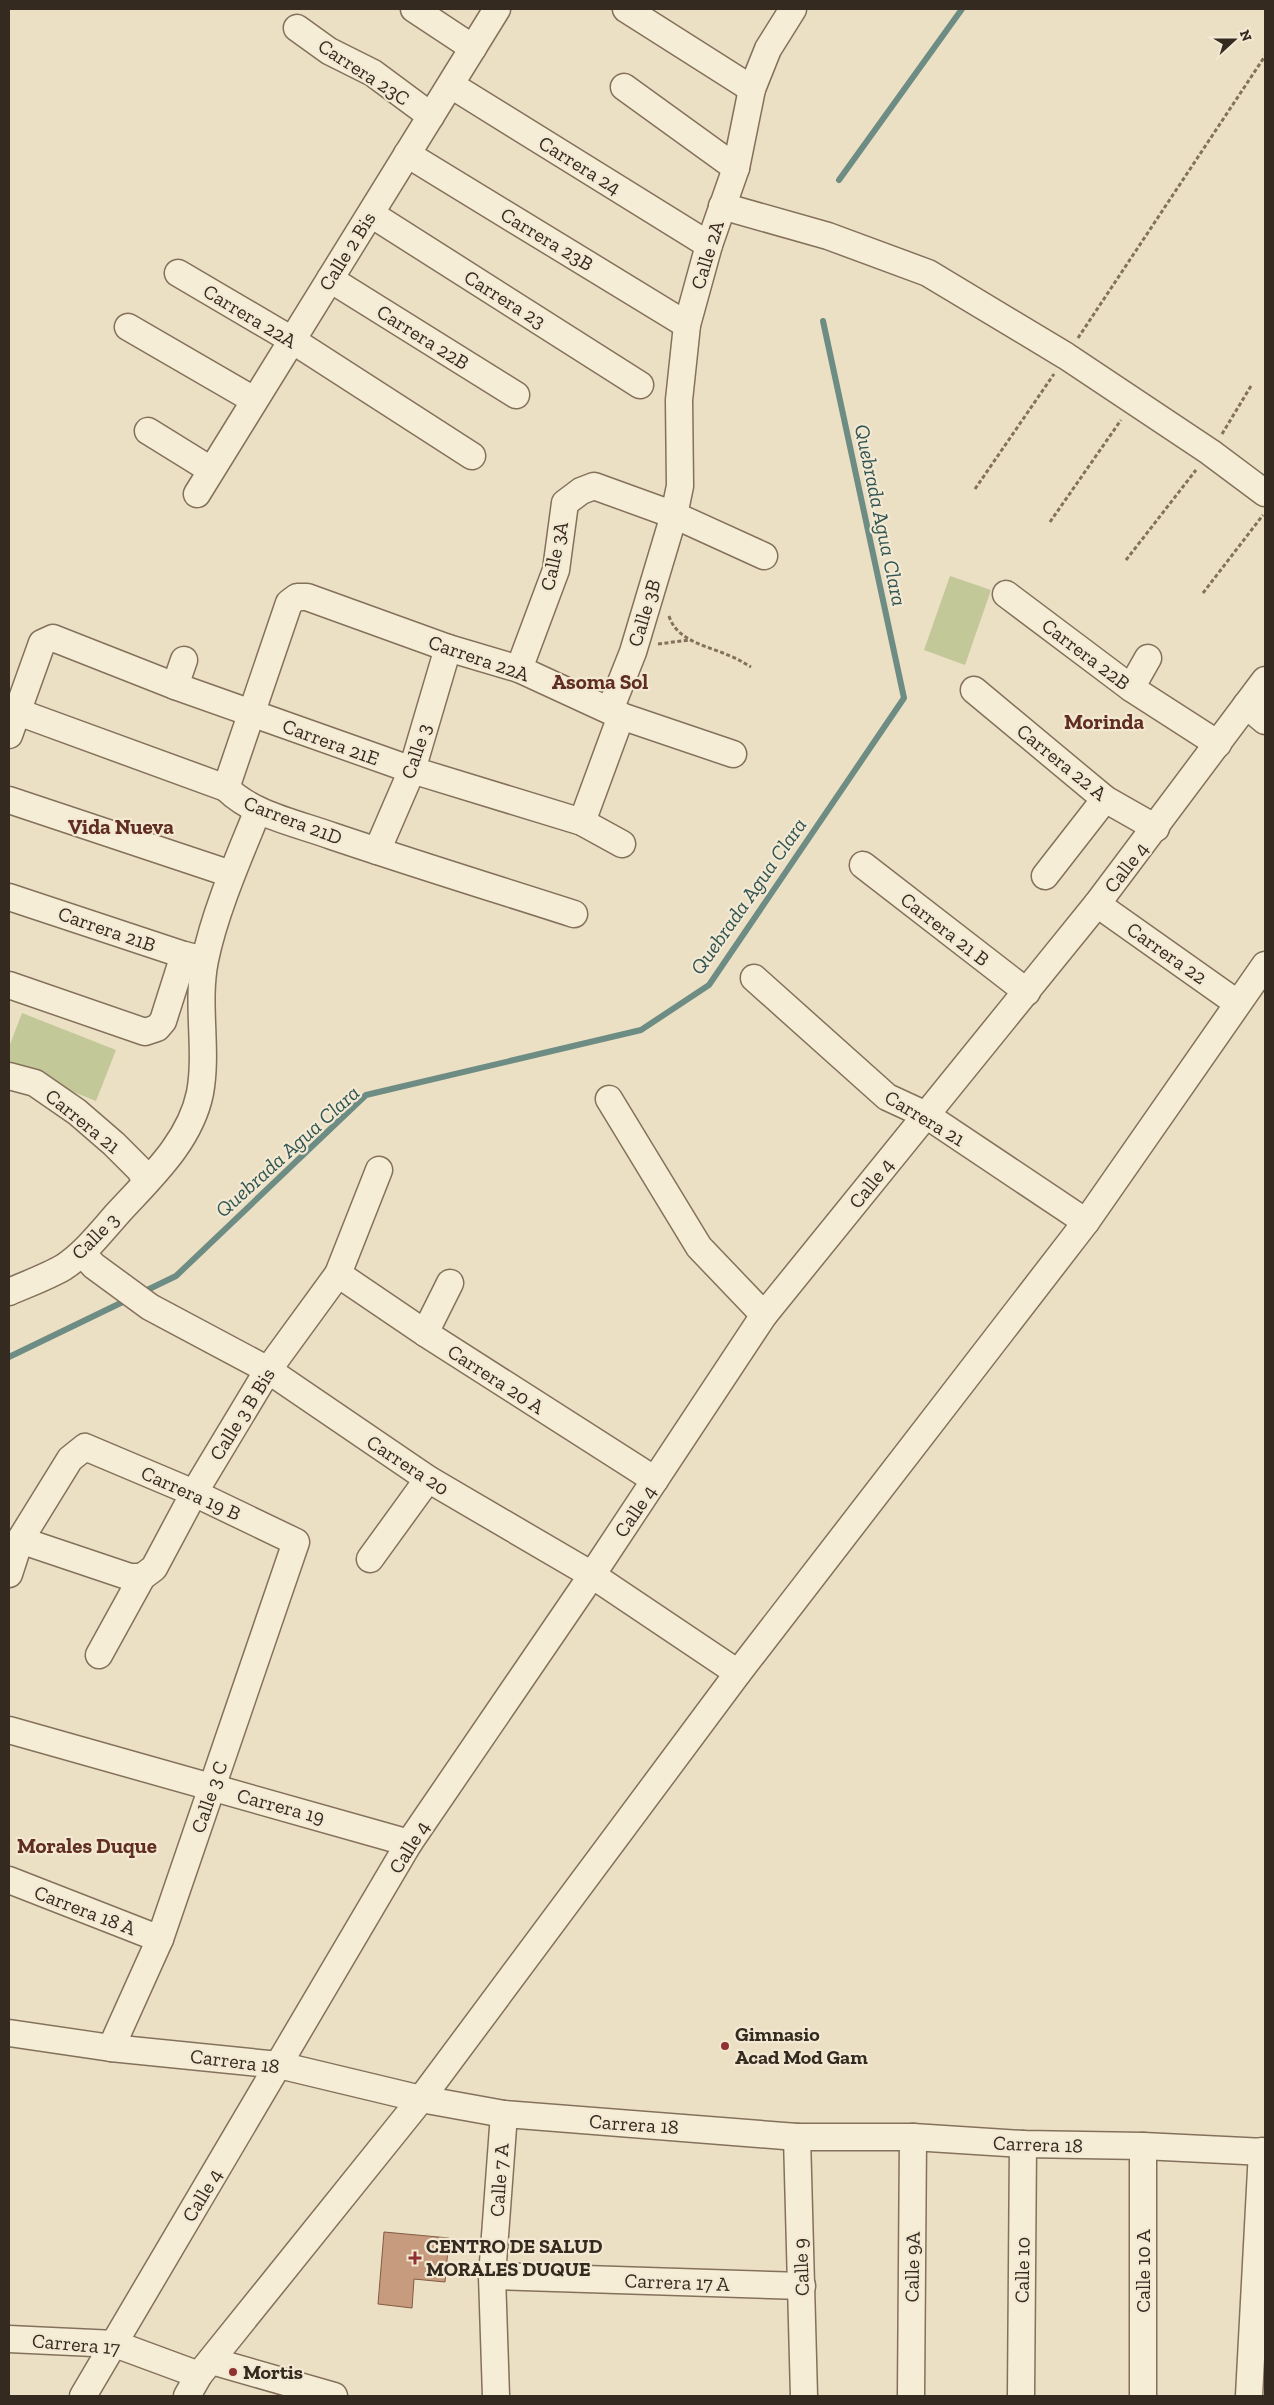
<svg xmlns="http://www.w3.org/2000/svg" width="1274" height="2405" font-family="'Zilla Slab',serif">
  <rect width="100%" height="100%" fill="#ebdfc4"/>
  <g fill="#c3c899">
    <path d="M950 576 991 590 965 665 924 650Z"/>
    <path d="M22 1013 116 1050 96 1101 9 1066V1047Z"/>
  </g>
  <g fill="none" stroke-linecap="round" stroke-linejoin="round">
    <g stroke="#6d8c84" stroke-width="6">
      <path d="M839 180 962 9"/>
      <path d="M143 1292 176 1276 366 1095 641 1030 709 985 904 698 823 321"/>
      <path d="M9 1357 129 1299"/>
    </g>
  </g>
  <path fill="#c79b7d" stroke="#825b43" d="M384 2232 449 2238 445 2282 414 2279 412 2308 378 2304Z"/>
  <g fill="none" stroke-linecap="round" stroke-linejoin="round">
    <defs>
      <g id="minor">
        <path d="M414 9 473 48"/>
        <path d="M626 9 752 89"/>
        <path d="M297 28 329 51 373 73 431 116"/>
        <path d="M451 85 709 245"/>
        <path d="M624 87 736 168"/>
        <path d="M407 154 687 325"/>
        <path d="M722 206 828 236 928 273 1066 356 1210 452 1265 493"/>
        <path d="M371 214 640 385"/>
        <path d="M178 273 292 340 472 456"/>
        <path d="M330 279 516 395"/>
        <path d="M128 327 254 400"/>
        <path d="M148 431 211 470"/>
        <path d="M197 494 497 9"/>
        <path d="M1006 594 1131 688 1218 744"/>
        <path d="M519 669 556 570 565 503 581 491 594 486 674 515 764 556"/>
        <path d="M175 686 184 660"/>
        <path d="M1131 688 1148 658"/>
        <path d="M974 690 1105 799 1156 828"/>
        <path d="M1246 705 1265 721"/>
        <path d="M610 710 633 652 674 515 680 486 679 400 687 325 709 245 736 168 752 89 768 49 793 9"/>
        <path d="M18 712 226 788C253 815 296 823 332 836 412 863 493 888 574 914"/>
        <path d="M9 735 42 643 53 638 175 686 412 770 582 822 622 844"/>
        <path d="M226 788 289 603 297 597H307L448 648 519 669 621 716 733 754"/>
        <path d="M9 800 231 874"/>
        <path d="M582 822 621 716"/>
        <path d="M377 851 412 770 448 648"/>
        <path d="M863 865 1027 992"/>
        <path d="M1045 876 1105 799"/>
        <path d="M9 897 184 955 201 959"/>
        <path d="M1097 904 1237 1003"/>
        <path d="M754 978 887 1097 926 1115 1086 1222"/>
        <path d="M9 985 145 1032 157 1028 163 1021 184 955"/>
        <path d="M9 1076 35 1083 77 1112 114 1144 140 1170 146 1182"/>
        <path d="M609 1099 699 1247 764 1315"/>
        <path d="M82 1253 94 1266 150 1307 268 1370 428 1479 592 1575 738 1673"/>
        <path d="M338 1274 425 1333 655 1480"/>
        <path d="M9 1292C27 1284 47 1277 64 1267 85 1253 101 1232 118 1213 150 1178 190 1142 200 1093 208 1049 196 1004 205 960 215 911 239 857 258 810"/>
        <path d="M425 1333 450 1283"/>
        <path d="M20 1540 130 1577H142"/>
        <path d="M370 1559 428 1479"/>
        <path d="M9 1574 20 1540 70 1459 85 1447 194 1493 296 1542 160 1939 111 2048"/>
        <path d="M99 1655 142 1577 154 1568 194 1493 268 1370 338 1274 379 1170"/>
        <path d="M9 1730 409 1843"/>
        <path d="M9 1880 160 1939"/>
        <path d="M9 2033 111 2048 279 2065 421 2099 504 2114 797 2137H913L1023 2144 1143 2146 1265 2152"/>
        <path d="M797 2137 804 2396"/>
        <path d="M1143 2146V2396"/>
        <path d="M492 2276 802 2286"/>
        <path d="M9 2339 115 2344 199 2375"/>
        <path d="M212 2361 334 2396"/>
        <path d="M83 2396 409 1843 592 1575 764 1315 1097 904 1265 680"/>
        <path d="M187 2396 199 2375 421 2099 738 1673 1086 1222 1265 965"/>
        <path d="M496 2396 492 2276 504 2114"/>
        <path d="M911 2396 913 2137"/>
        <path d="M1021 2396 1023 2144"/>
        <path d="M1249 2396 1262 2151"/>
      </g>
    </defs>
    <use href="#minor" stroke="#84715c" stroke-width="29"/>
    <g stroke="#84715c" stroke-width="3" stroke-dasharray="4 2.5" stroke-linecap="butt">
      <path d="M1078 338 1265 56"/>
      <path d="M1222 434 1251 386"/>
      <path d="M975 489 1054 374"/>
      <path d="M1050 522 1121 420"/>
      <path d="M1126 560 1196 470"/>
      <path d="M1203 593 1263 515"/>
      <path d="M669 616C677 642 709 646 730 656 738 659 744 663 751 667"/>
      <path d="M658 644 689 640"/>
    </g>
    <use href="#minor" stroke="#f6edd7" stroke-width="26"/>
  </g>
  <g fill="#8f3032" stroke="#f3e9d3" stroke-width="2">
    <circle cx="725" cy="2046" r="5"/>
    <path d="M412.5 2250.5h5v5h5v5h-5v5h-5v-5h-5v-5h5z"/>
    <circle cx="233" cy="2372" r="5"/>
  </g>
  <g text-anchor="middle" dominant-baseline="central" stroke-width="4.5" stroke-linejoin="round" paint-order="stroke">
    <g font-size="20" fill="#352a1f" stroke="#f3e9d3">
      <text transform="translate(364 72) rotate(33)">Carrera 23C</text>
      <text transform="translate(580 165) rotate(32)">Carrera 24</text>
      <text transform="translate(547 239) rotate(31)">Carrera 23B</text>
      <text transform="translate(347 251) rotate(-58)">Calle 2 Bis</text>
      <text transform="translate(707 255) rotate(-73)">Calle 2A</text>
      <text transform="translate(505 299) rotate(32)">Carrera 23</text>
      <text transform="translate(250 316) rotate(31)">Carrera 22A</text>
      <text transform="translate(423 337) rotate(32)">Carrera 22B</text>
      <text transform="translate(554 556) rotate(-78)">Calle 3A</text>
      <text transform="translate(644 613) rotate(-73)">Calle 3B</text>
      <text transform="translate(1086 654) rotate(37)">Carrera 22B</text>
      <text transform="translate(479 658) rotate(19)">Carrera 22A</text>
      <text transform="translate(331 742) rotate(20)">Carrera 21E</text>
      <text transform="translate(416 751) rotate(-72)">Calle 3</text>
      <text transform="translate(1062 762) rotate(39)">Carrera 22 A</text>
      <text transform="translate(293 820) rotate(21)">Carrera 21D</text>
      <text transform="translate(1126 867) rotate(-52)">Calle 4</text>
      <text transform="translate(107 929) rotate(19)">Carrera 21B</text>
      <text transform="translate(945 929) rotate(38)">Carrera 21 B</text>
      <text transform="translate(1167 953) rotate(35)">Carrera 22</text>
      <text transform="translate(925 1118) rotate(31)">Carrera 21</text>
      <text transform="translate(83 1121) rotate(39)">Carrera 21</text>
      <text transform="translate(871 1183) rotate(-51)">Calle 4</text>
      <text transform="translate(95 1236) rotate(-45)">Calle 3</text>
      <text transform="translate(496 1379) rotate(33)">Carrera 20 A</text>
      <text transform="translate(242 1414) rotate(-58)">Calle 3 B Bis</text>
      <text transform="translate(408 1465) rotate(33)">Carrera 20</text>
      <text transform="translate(191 1493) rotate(24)">Carrera 19 B</text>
      <text transform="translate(635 1511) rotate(-56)">Calle 4</text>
      <text transform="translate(209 1797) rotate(-71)">Calle 3 C</text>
      <text transform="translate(281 1806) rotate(15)">Carrera 19</text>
      <text transform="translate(409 1847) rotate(-58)">Calle 4</text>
      <text transform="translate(85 1910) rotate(21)">Carrera 18 A</text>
      <text transform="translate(235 2061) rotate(7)">Carrera 18</text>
      <text transform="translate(634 2124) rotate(4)">Carrera 18</text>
      <text transform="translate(1038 2144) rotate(2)">Carrera 18</text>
      <text transform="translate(499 2180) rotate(-86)">Calle 7 A</text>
      <text transform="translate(202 2195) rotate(-59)">Calle 4</text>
      <text transform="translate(801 2267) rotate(-92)">Calle 9</text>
      <text transform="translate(912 2267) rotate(-89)">Calle 9A</text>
      <text transform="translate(1022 2270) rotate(-89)">Calle 10</text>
      <text transform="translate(1143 2271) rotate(-90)">Calle 10 A</text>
      <text transform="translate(677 2282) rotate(2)">Carrera 17 A</text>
      <text transform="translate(76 2344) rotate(5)">Carrera 17</text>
    </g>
    <g font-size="20" font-weight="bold" fill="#352a1f" stroke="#f3e9d3" text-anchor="start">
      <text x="735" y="2034">Gimnasio<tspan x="735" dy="23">Acad Mod Gam</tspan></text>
      <text x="426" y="2246">CENTRO DE SALUD<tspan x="426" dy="23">MORALES DUQUE</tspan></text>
      <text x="243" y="2372">Mortis</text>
    </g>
    <g font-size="21" font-style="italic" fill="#2f5451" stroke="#f3e9d3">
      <text transform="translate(881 515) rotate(78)">Quebrada Agua Clara</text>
      <text transform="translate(748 896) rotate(-55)">Quebrada Agua Clara</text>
      <text transform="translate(287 1151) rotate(-42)">Quebrada Agua Clara</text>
    </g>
    <g font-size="21" font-weight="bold" fill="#5f2d21" stroke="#f3e9d3">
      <text x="600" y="681">Asoma Sol</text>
      <text x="1104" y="721">Morinda</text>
      <text x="121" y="826">Vida Nueva</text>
      <text x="87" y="1845">Morales Duque</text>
    </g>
  </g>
  <rect width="1274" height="2405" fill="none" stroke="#352a1f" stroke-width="20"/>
  <g transform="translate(1234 40) rotate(69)" stroke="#f3e9d3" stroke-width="4" paint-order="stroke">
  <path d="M0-4L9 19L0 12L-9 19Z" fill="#352a1f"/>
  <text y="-8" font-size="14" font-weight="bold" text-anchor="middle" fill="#352a1f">N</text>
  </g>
</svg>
